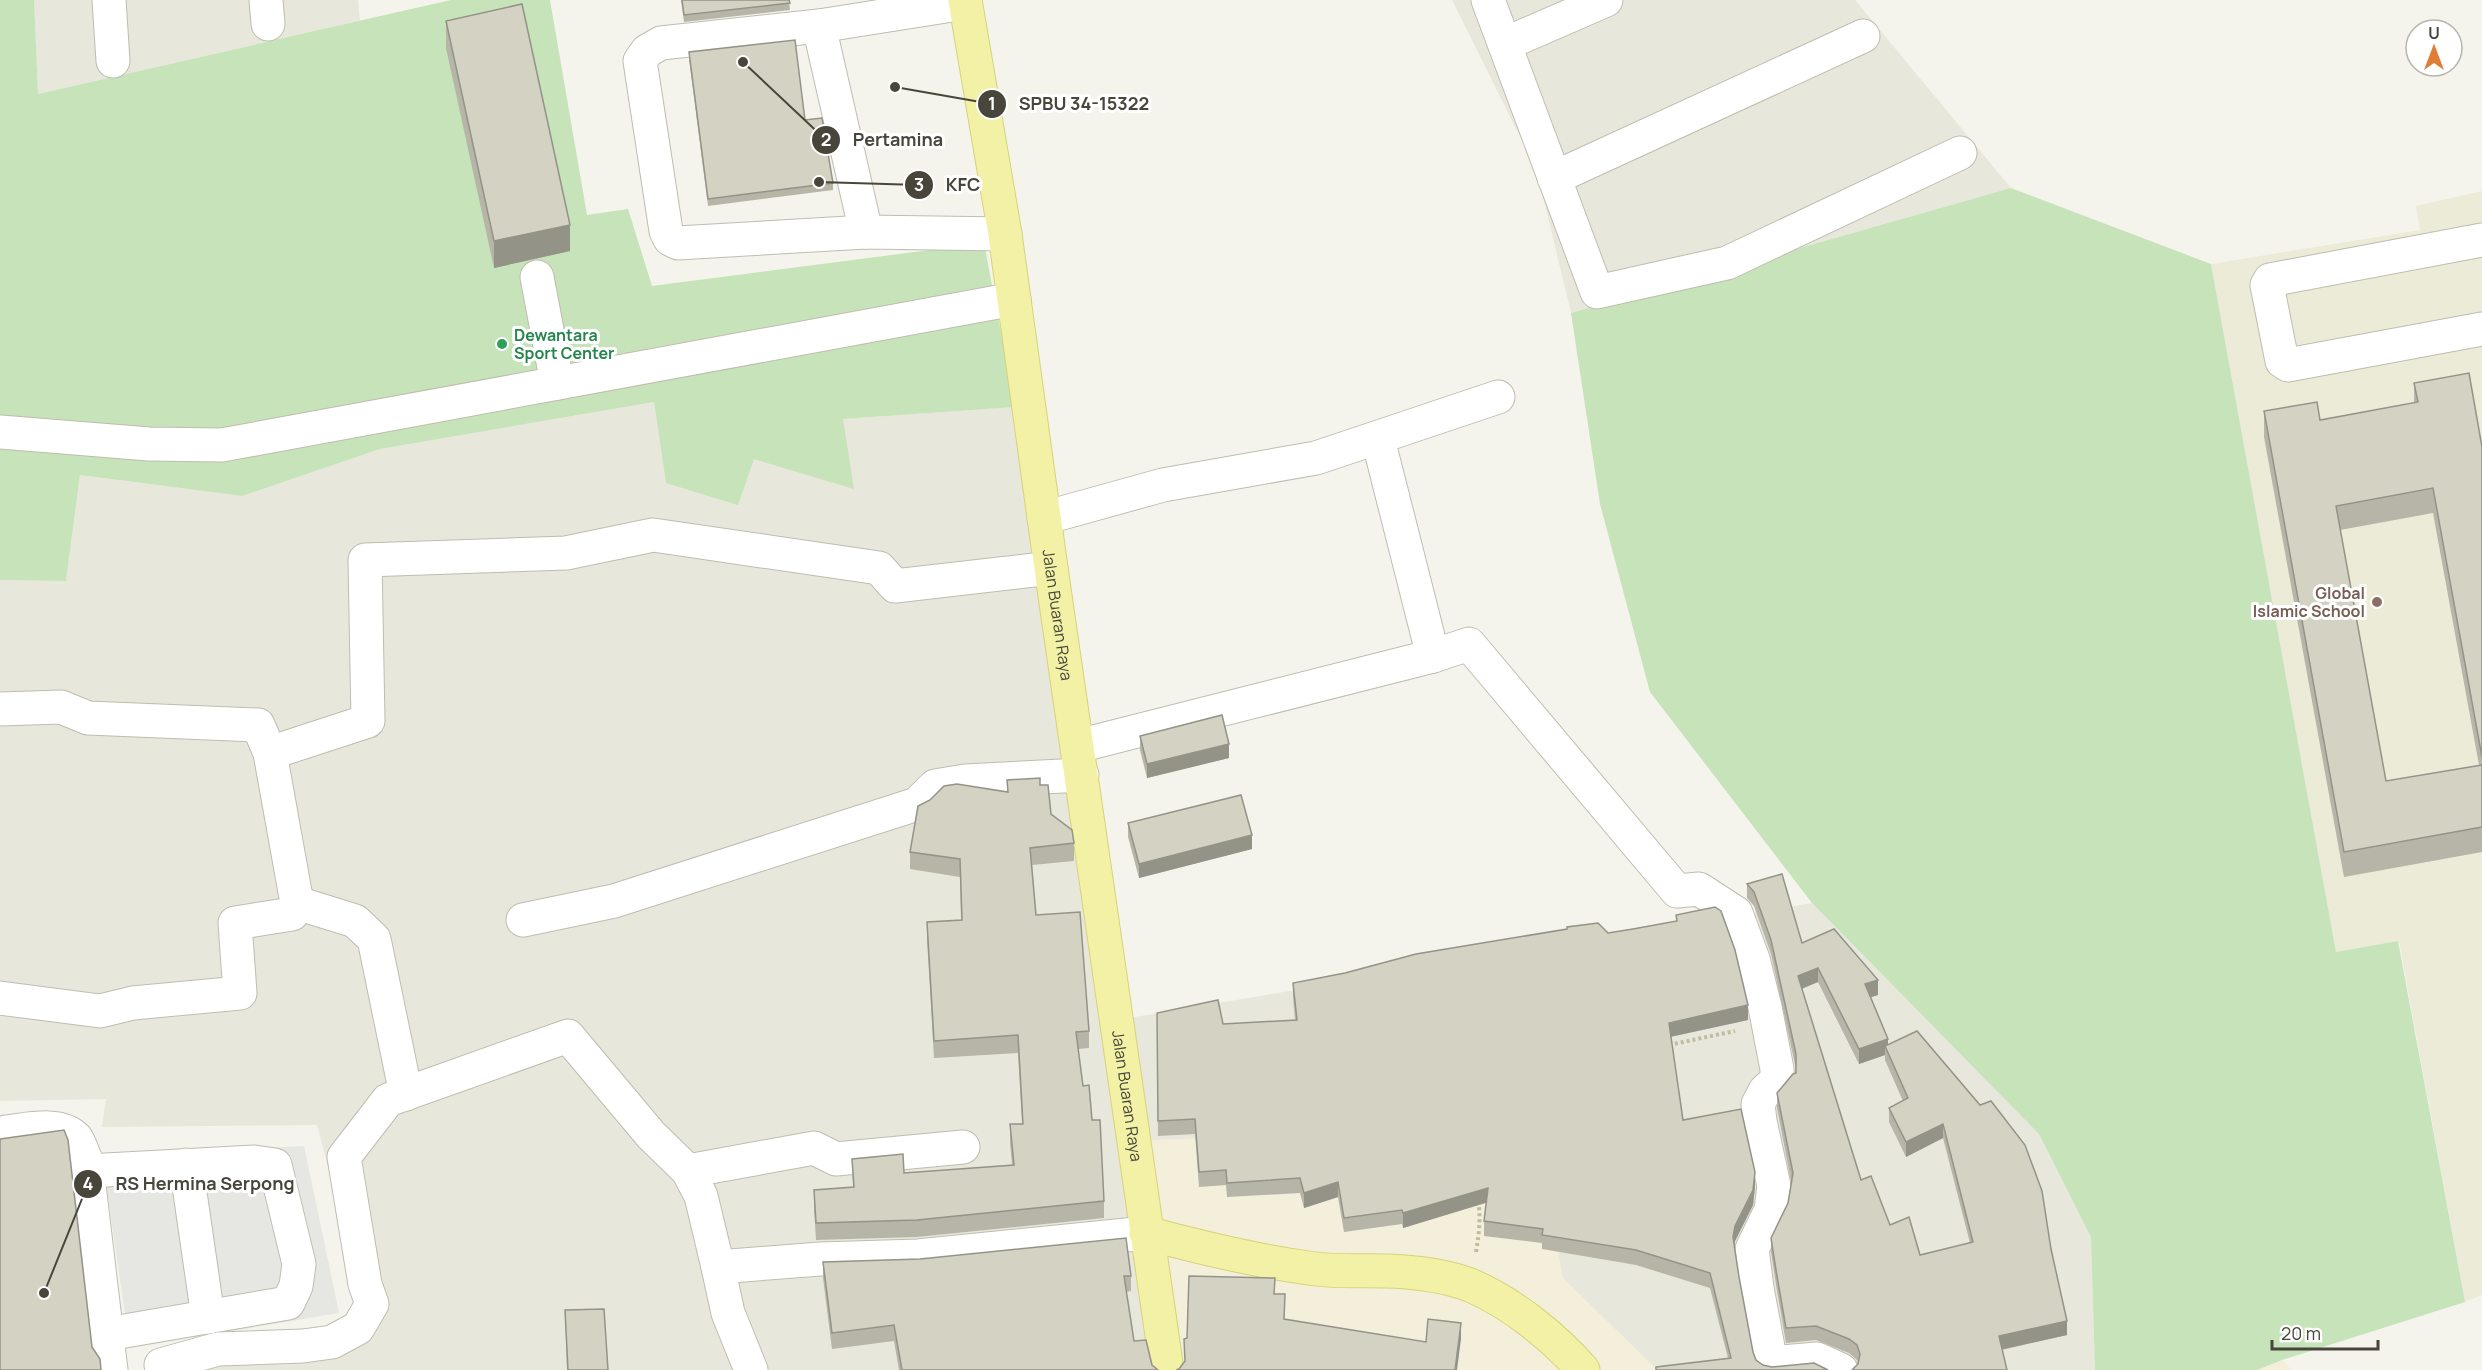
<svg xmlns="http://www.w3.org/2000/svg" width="2482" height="1370" font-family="Manrope,sans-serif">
  <rect width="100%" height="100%" fill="#f4f4ec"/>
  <g fill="#e7e7db">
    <path d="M34 0H358L360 21 38 94Z"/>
    <path d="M1452 0H1855L2011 188 1571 313 1537 171Z"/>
    <path d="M654 402 666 483 753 459 843 419 1015 407 1105 1022 1812 903 2039 1134 2091 1236 2095 1370H1781L1779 1355 1653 1366 1562 1278 1535 1126 1152 1370H146L356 1331 361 1292 317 1125 102 1127 106 1099 0 1101V580L66 581 80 475 242 496 380 449Z"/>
  </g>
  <g fill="#f3efda">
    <path d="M1535 1126 1563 1278 1653 1366 1779 1355 1781 1370H1152L1122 1141Z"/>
    <path d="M2282 1360 2292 1370H2257Z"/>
  </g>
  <path fill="#ebebd8" d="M2482 191V1295L2465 1302 2399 941 2336 952 2211 264 2420 230 2416 206Z"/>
  <g fill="#c6e3ba">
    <path d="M0 0H34L38 94 451 0H550L587 215 628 209 652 286 984 243 1015 407 843 419 854 489 754 459 738 505 666 483 654 402 380 449 242 496 80 475 66 581 0 580Z"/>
    <path d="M2011 188 2211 264 2336 952 2398 941 2465 1302 2282 1360 2257 1370H2095L2091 1237 2039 1134 1812 903 1650 692 1600 504 1571 313Z"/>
  </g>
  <path fill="#e6e6e2" d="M304 1146 339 1313 130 1348 102 1156Z"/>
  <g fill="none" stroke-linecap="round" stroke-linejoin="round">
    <defs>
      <g id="minor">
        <path d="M109 0 113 61"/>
        <path d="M266 0 268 24"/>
        <path d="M1488 0 1597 292 1727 263 1960 153"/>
        <path d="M965 3 819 26 661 43 647 51 640 61 666 231 670 239 678 243 866 232 1005 234"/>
        <path d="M819 26 866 232"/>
        <path d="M1505 44 1606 0"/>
        <path d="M1554 178 1863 36"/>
        <path d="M2482 240 2270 280 2267 285 2282 361 2288 365 2482 329"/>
        <path d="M537 277 557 383"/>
        <path d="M0 432 149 444 222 445 1014 299"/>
        <path d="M1378 439 1433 656 1469 644 1677 891 1699 889 1736 913 1753 959 1765 1007 1777 1069V1080L1765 1091 1758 1104 1760 1121 1774 1186 1771 1210 1752 1249 1757 1288 1771 1363 1817 1359 1841 1370"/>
        <path d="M1044 518 1163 485 1316 458 1498 397"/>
        <path d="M0 709 61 707 88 718 258 725 270 753"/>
        <path d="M1078 746 1433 656"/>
        <path d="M297 903 355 921 374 939 406 1094"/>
        <path d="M523 920 614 901 917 804 935 786 965 781 1082 775"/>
        <path d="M0 998 100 1011 133 1003 240 993 235 923 292 914 297 903 270 753 368 721 365 560 566 553 653 535 879 568 895 586 1051 568"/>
        <path d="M6 1132C25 1130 60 1121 76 1138 80 1143 83 1154 86 1160L111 1370"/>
        <path d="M186 1165 208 1317"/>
        <path d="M87 1171 254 1162 275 1165 299 1264 296 1286 288 1303 107 1334"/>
        <path d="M688 1171 814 1148 836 1159 963 1147"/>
        <path d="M718 1267 728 1313 751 1370"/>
        <path d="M162 1370 161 1365 218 1349 303 1346 332 1342 358 1328 372 1304 365 1284 344 1157 388 1100 568 1036 651 1135 688 1171 701 1196 718 1267 820 1259 918 1256 1146 1233"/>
      </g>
      <g id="major">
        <path id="s1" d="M965 0 1005 234 1051 568 1167 1370"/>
        <path d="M1146 1233C1202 1248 1259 1262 1316 1269 1340 1272 1365 1270 1389 1271 1415 1272 1446 1276 1470 1285 1512 1303 1553 1336 1583 1370"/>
      </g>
    </defs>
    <use href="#minor" stroke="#bfbdaf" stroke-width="35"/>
    <use href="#major" stroke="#d6d378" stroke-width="35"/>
    <g stroke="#bfbca2" stroke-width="4" stroke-dasharray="3 3" stroke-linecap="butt">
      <path d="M1669 1045 1735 1031"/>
      <path d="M1476 1252C1479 1234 1481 1218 1478 1200"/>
    </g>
    <use href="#minor" stroke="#fff" stroke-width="33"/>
    <use href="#major" stroke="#f2f1a6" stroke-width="33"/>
  </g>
  <g fill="#b6b5a8" fill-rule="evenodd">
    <path d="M681 0H789L790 10 684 22Z"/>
    <path d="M446 21 570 251 494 268 446 48Z"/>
    <path d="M689 52 805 120 833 183V190L708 206 689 59Z"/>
    <path d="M2414 383 2482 447V852L2344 877 2264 437V411L2320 420 2414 403ZM2433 513 2479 765 2386 781 2340 530Z"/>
    <path d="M1140 736 1229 758 1147 778 1140 750Z"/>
    <path d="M1007 780 1040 785 1051 814 1074 843V861L1032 865 1036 915 1089 1031V1048L1078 1049 1083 1086 1092 1120 1104 1201V1218L917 1237 816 1240 814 1207V1190L853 1187 852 1159 904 1173 1012 1165 1010 1142V1124H1022L1018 1053 934 1058 927 939V922L961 920 960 877 910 869V852L930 800 1007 792Z"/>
    <path d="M1128 823 1252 849 1139 878 1128 837Z"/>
    <path d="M1747 884 1802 943 1878 995 1871 997 1888 1045 2051 1249 2067 1335 2002 1350 1858 1363 1857 1360 1849 1353 1816 1340 1786 1343 1776 1285 1771 1252V1238L1788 1203 1791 1181 1777 1108V1093L1796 1074V1069L1771 954 1754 906 1747 898ZM1818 982 1859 1064 1885 1055V1060L1903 1101 1889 1108V1122L1906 1157 1943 1138 1970 1243 1920 1255 1890 1225 1861 1180 1802 989Z"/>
    <path d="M1676 915 1748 1020 1671 1037 1683 1120 1755 1187 1753 1205 1735 1241 1734 1245 1739 1277 1753 1352 1756 1360 1763 1365 1772 1367 1828 1370H1656L1728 1358 1710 1288 1636 1265 1542 1249V1243L1484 1236V1221L1486 1203 1403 1228 1402 1224 1344 1232 1338 1197 1304 1208 1300 1193 1227 1197 1226 1185 1199 1187 1195 1134 1158 1136 1157 1013 1223 1024 1295 1020 1293 997V983L1608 933 1676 921Z"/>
    <path d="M823 1262 1131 1276V1291L1126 1292 1134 1341 1152 1365 1158 1370H899L894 1341 832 1349 823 1278Z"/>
    <path d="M565 1310 608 1370H567Z"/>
  </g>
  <g fill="#949388">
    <path d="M570 225V251L494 268V241Z"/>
    <path d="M1229 744V758L1147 778V764Z"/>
    <path d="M1252 835V849L1139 878V864Z"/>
    <path d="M1818 968V982L1798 990V976Z"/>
    <path d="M1878 980V995L1865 999V984Z"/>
    <path d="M1748 1005V1020L1669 1037V1023Z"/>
    <path d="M1888 1039V1051L1885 1046V1055L1859 1064V1049Z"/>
    <path d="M1943 1124V1138L1906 1157V1142Z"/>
    <path d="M1755 1172V1187L1753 1205 1735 1241 1733 1251V1237L1735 1226Z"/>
    <path d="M1338 1182V1197L1304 1208V1193Z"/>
    <path d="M1488 1188V1202L1403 1228V1213Z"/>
    <path d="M2067 1321V1335L1999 1350V1336Z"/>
    <path d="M1461 1323V1339L1457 1370H1455Z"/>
  </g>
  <g fill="#d4d2c3" stroke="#949388" stroke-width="1.5">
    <path d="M682 0H789L790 3 684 15Z"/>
    <path d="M522 4 570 225 494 241 446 21Z"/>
    <path d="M795 40 805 120 822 118 833 183 708 199 689 52Z"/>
    <path d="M2469 373 2482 447V757L2433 488 2336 506 2386 781 2482 765V827L2344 852 2264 411 2317 402 2320 420 2418 402 2414 383Z"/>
    <path d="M1222 715 1229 744 1147 764 1140 736Z"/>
    <path d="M1040 778V785H1048L1051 814 1072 830 1074 843 1030 848 1036 915 1080 912 1089 1031 1076 1032 1083 1086 1089 1085 1092 1120H1100L1104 1201 917 1220 816 1223 814 1190 854 1187 852 1159 903 1154 904 1173 1014 1165 1010 1124H1023L1018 1035 934 1041 927 922 962 920 960 859 910 852 918 806 930 800 944 786 957 784 1008 792 1007 780Z"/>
    <path d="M1241 795 1252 835 1139 864 1128 823Z"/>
    <path d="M1782 874 1802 943 1834 929 1878 980 1865 984 1888 1039 1859 1049 1818 968 1798 976 1861 1180 1871 1176 1890 1225 1909 1217 1920 1255 1973 1242 1943 1124 1906 1142 1889 1108 1908 1098 1885 1046 1917 1031 1980 1105 1991 1101 2025 1145 2042 1191 2051 1249 2067 1321 1999 1336 2007 1370H1852L1858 1364 1860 1354 1857 1345 1849 1339 1816 1326 1786 1328 1776 1270 1771 1238 1788 1203 1793 1173 1777 1093 1793 1074 1796 1073V1054L1771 940 1754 892 1747 884Z"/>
    <path d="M1715 907 1721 911 1735 950 1748 1005 1669 1023 1683 1120 1741 1109 1755 1172 1753 1190 1735 1226 1733 1237 1739 1277 1753 1352 1756 1360 1763 1365 1772 1367 1814 1363 1828 1370H1656V1367L1731 1358 1710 1273 1636 1250 1542 1235 1543 1229 1484 1221 1488 1188 1403 1213 1402 1210 1344 1218 1338 1182 1304 1193 1300 1178 1227 1183 1226 1170 1199 1172 1195 1119 1158 1121 1157 1013 1218 1000 1223 1024 1297 1020 1293 983 1345 973 1416 954 1567 929V927L1598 923 1608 933 1633 929 1677 921 1676 915Z"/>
    <path d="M64 1130 68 1140 92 1347 100 1359 101 1370H0V1139Z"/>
    <path d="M1126 1238 1131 1276H1124L1134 1341 1146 1340 1152 1365 1158 1370H902L894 1325 832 1333 823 1262 920 1259Z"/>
    <path d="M1189 1276 1275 1278 1274 1294H1285L1284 1319 1426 1342 1428 1319 1461 1323 1455 1370H1176L1179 1369 1185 1361 1184 1339 1187 1338Z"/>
    <path d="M604 1309 608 1370H568L565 1310Z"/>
  </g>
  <circle fill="#2e9e5b" stroke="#fff" stroke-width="2" cx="502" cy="344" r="6"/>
  <circle fill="#8d6e63" stroke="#fff" stroke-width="2" cx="2377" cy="602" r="6"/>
  <g text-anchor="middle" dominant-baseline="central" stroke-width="6" stroke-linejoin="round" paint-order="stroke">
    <g font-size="16" font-weight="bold" fill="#27864d" stroke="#fff" text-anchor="start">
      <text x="514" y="335">Dewantara<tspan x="514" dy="18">Sport Center</tspan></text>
    </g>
    <g font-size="16" font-weight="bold" fill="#785e54" stroke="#fff" text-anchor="end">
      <text x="2365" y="593">Global<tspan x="2365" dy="18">Islamic School</tspan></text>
    </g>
    <g font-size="16" fill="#48463a" stroke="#fff">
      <text stroke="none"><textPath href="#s1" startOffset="622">Jalan Buaran Raya</textPath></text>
      <text stroke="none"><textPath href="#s1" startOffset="1108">Jalan Buaran Raya</textPath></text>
    </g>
  </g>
  <path fill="none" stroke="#48463a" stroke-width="2" d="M895 87L992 104M743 62L826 140M819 182L919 185M44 1293L88 1184"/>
  <g fill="#48463a" stroke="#fff" stroke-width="2">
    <circle cx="895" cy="87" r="6"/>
    <circle cx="743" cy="62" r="6"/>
    <circle cx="819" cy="182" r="6"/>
    <circle cx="44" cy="1293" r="6"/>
    <circle cx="992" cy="104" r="15"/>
    <circle cx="826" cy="140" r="15"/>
    <circle cx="919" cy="185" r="15"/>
    <circle cx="88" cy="1184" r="15"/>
  </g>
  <g font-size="18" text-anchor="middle" font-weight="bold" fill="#fff">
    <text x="992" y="110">1</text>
    <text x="826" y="146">2</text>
    <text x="919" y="191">3</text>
    <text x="88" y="1190">4</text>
  </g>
  <g font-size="18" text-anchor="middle" font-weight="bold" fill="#48463a" stroke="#fff" stroke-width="6" stroke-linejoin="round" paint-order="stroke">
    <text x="1084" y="110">SPBU 34-15322</text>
    <text x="898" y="146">Pertamina</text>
    <text x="963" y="191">KFC</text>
    <text x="205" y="1190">RS Hermina Serpong</text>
  </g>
  <g transform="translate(2434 48)"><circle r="28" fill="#ffffff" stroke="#b6b5b0" stroke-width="1.5"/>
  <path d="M0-4.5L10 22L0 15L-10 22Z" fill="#e07e37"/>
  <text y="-9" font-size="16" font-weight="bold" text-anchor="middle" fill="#48463a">U</text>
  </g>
  <path d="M2272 1340v9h106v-9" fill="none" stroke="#48463a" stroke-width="3"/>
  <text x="2281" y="1340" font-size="18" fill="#48463a" stroke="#ffffff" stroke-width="4.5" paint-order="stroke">20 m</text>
</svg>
